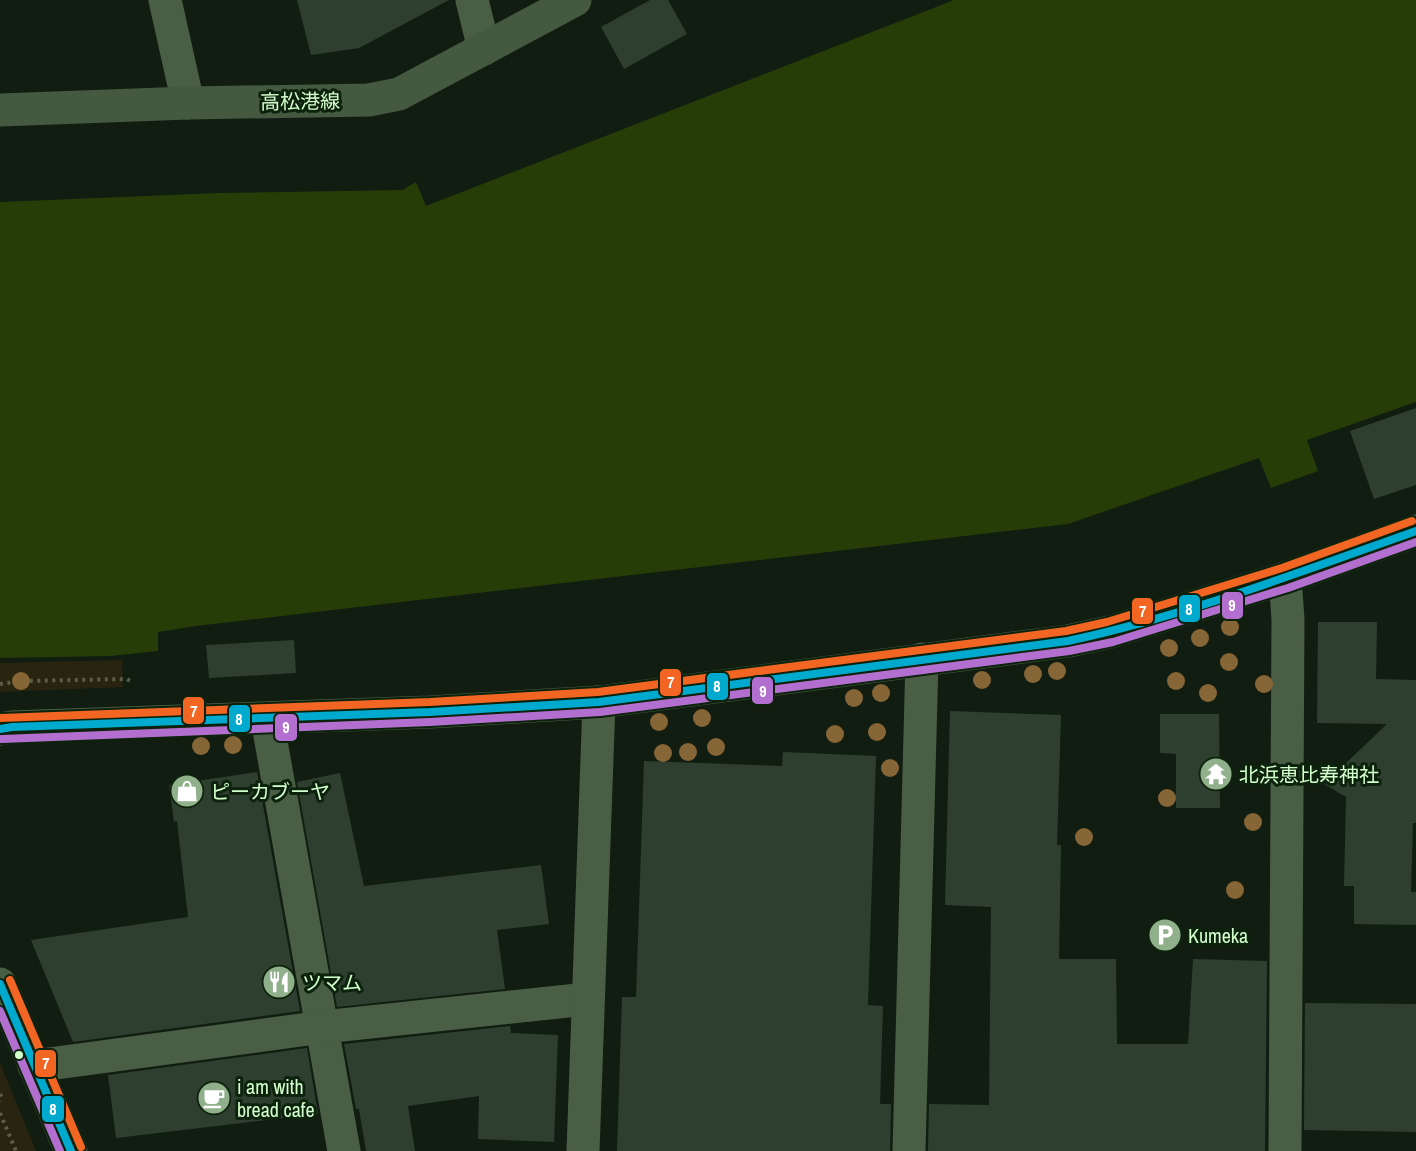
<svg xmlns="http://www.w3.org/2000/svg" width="1416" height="1151" font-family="'Archivo Narrow','Noto Sans JP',sans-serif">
  <rect width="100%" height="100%" fill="#111d11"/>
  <g fill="#28240f">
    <path d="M122 660 123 687 0 692V663Z"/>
    <path d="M0 1063 36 1151H0Z"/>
  </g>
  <path fill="#273d08" d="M954 0H1416V402L1307 440 1318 471 1271 488 1259 458 1068 524 196 626 158 632V651L111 656 0 658V202L219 193 402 190 416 182 426 206Z"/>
  <g fill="#2f3f2f">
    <path d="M297 0H449L359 48 311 55Z"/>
    <path d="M650 0H668L687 34 624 69 601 27Z"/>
    <path d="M1416 408V485L1374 499 1350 431Z"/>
    <path d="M1318 622H1377L1376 679 1416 680V823H1413L1411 892H1416V925L1354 924V886H1344L1346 797 1324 784 1387 724 1317 723Z"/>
    <path d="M294 640 296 673 209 678 206 645Z"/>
    <path d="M950 711 1061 715 1057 845H1061L1059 959H1116L1117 1044H1188L1193 959 1267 961 1265 1151H928L929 1104 989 1105 991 907 945 905Z"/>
    <path d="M1160 714H1219L1220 808H1176V754L1160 753Z"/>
    <path d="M783 752 876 756 868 1005 883 1006 880 1104H891L890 1151H617L622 997H636L644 761 782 766Z"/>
    <path d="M257 772 300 1011 73 1042 31 940 188 917 177 821 174 822 169 785Z"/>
    <path d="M340 773 364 886 541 865 549 924 497 930 505 989 337 1007 297 782Z"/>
    <path d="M1305 1003 1416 1004V1132L1304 1130Z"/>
    <path d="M510 1026 511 1033 558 1035 554 1142 478 1139 479 1096 408 1106 415 1151H366L359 1109H356L344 1044Z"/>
    <path d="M307 1048 318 1114 116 1138 108 1075Z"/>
  </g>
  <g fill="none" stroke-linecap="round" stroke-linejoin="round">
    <g stroke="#585f44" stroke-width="4" stroke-dasharray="3 4.5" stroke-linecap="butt">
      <path d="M0 684 21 681 127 679 133 683"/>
      <path d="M0 1094 2 1098 0 1101"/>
      <path d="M0 1113 16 1151"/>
    </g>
    <g stroke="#4a5e45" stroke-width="33">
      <path d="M165 0 188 103"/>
      <path d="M472 0 484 49"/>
      <path d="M267 719 344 1151"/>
      <path d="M34 1066 323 1027 587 999"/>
      <path d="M583 1151 599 702"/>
      <path d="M909 1151 922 659"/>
      <path d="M1285 1151 1288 619 1285 578"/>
    </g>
    <g stroke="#4a5e45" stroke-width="33">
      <path d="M0 729 12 727 430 712 599 702 1068 641 1110 632 1285 578 1416 531"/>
      <path d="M0 984 71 1151"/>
    </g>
    <path stroke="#445940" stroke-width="33" d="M0 110 188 103 369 100 399 94 575 0"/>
    <defs>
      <g id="bus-1">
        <path d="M0 729 12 727 430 712 599 702 1068 641C1185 616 1303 571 1416 531"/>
        <path d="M0 984 71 1151"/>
      </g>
      <g id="bus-2">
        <path d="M2 739 430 722 600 712 1069 651 1113 642 1288 588 1416 542"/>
        <path d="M0 1011 60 1151"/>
      </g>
      <g id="bus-3">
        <path d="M0 718 430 702 598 692 1066 631 1107 622 1282 568 1412 521"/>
        <path d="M10 980 81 1147"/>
      </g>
    </defs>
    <use href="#bus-1" stroke="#0d220c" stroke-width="12"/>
    <use href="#bus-2" stroke="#0d220c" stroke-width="12"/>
    <use href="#bus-3" stroke="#0d220c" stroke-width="12"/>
    <use href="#bus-1" stroke="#00a9ce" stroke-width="8"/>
    <use href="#bus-2" stroke="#b36fd0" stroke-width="8"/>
    <use href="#bus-3" stroke="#f26522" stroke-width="8"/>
  </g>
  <g fill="#866536">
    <circle cx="1230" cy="627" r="9"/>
    <circle cx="1200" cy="638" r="9"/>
    <circle cx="1169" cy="648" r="9"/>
    <circle cx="1229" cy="662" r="9"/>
    <circle cx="1057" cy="671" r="9"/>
    <circle cx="1033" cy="674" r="9"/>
    <circle cx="982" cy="680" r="9"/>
    <circle cx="21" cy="681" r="9"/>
    <circle cx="1176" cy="681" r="9"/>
    <circle cx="1264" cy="684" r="9"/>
    <circle cx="881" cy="693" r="9"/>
    <circle cx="1208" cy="693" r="9"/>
    <circle cx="854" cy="698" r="9"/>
    <circle cx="702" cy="718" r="9"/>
    <circle cx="659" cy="722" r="9"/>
    <circle cx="877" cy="732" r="9"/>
    <circle cx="835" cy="734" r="9"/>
    <circle cx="233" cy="745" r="9"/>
    <circle cx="201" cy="746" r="9"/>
    <circle cx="716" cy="747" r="9"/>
    <circle cx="688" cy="752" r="9"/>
    <circle cx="663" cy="753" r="9"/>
    <circle cx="890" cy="768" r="9"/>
    <circle cx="1253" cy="776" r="9"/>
    <circle cx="1167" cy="798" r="9"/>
    <circle cx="1253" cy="822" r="9"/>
    <circle cx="1084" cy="837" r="9"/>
    <circle cx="1235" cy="890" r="9"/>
  </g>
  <defs>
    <symbol id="temple-disc" viewBox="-11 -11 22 22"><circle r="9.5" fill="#8fb08b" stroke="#0d220c"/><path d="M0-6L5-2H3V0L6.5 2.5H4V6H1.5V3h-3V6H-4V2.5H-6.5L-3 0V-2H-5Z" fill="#fff"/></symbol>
    <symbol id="shop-disc" viewBox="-11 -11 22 22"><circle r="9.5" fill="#8fb08b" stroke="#0d220c"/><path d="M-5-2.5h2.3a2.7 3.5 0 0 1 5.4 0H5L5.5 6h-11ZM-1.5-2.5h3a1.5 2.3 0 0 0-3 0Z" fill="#fff"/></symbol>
    <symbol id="parking-disc" viewBox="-11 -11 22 22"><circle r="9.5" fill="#8fb08b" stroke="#0d220c"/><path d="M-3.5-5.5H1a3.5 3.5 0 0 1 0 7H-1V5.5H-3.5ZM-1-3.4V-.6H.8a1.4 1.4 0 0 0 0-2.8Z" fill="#fff"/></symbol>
    <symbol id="restaurant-disc" viewBox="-11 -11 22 22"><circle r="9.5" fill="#8fb08b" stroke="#0d220c"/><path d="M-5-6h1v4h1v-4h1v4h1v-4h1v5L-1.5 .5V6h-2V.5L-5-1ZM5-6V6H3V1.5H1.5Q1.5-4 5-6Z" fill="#fff"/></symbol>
    <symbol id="cafe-disc" viewBox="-11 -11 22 22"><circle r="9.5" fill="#8fb08b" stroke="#0d220c"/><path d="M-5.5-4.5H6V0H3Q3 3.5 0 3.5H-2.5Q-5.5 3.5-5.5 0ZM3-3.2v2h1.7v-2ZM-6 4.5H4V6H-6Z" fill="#fff"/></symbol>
  </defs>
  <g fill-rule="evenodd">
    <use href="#temple-disc" x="1197" y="755" width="38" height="38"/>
    <use href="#shop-disc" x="168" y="772" width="38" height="38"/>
    <use href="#parking-disc" x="1146" y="916" width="38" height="38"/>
    <use href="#restaurant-disc" x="260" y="963" width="38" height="38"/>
    <use href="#cafe-disc" x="195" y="1079" width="38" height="38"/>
  </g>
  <circle fill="#d3ffcd" stroke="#0d220c" stroke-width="2" cx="19" cy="1055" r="5"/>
  <g text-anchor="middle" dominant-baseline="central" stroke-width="6" stroke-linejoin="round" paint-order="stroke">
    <g font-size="20" fill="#d3ffcd" stroke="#0d220c">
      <text transform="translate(300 101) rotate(-1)">高松港線</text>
    </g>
    <g font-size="20" fill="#d3ffcd" stroke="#0d220c" text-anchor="start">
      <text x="1239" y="774">北浜恵比寿神社</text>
      <text x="210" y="791">ピーカブーヤ</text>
      <text x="1188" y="935">Kumeka</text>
      <text x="302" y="982">ツマム</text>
      <text x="237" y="1086">i am with<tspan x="237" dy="23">bread cafe</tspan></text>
    </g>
  </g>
  <g stroke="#0d220c" stroke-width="2">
    <rect x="1221" y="591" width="23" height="29" rx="6" fill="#b36fd0"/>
    <rect x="1178" y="594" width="23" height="29" rx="6" fill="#00a9ce"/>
    <rect x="1131" y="597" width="23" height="28" rx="6" fill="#f26522"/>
    <rect x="659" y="668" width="23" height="29" rx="6" fill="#f26522"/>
    <rect x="706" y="672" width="23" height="29" rx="6" fill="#00a9ce"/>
    <rect x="751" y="676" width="23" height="29" rx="6" fill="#b36fd0"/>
    <rect x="182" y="696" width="23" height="29" rx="6" fill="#f26522"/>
    <rect x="228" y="704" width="23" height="29" rx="6" fill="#00a9ce"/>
    <rect x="274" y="713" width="24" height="29" rx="6" fill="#b36fd0"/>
    <rect x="34" y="1049" width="23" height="29" rx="6" fill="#f26522"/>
    <rect x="41" y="1095" width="24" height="28" rx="6" fill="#00a9ce"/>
  </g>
  <g font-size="16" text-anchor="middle" font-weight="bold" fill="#fff">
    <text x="1232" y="611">9</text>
    <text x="1189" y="615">8</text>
    <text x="1143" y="617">7</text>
    <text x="671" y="688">7</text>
    <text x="717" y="692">8</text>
    <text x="763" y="697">9</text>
    <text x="194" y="717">7</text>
    <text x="239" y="725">8</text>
    <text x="286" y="733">9</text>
    <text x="46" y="1069">7</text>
    <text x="53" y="1115">8</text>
  </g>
</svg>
